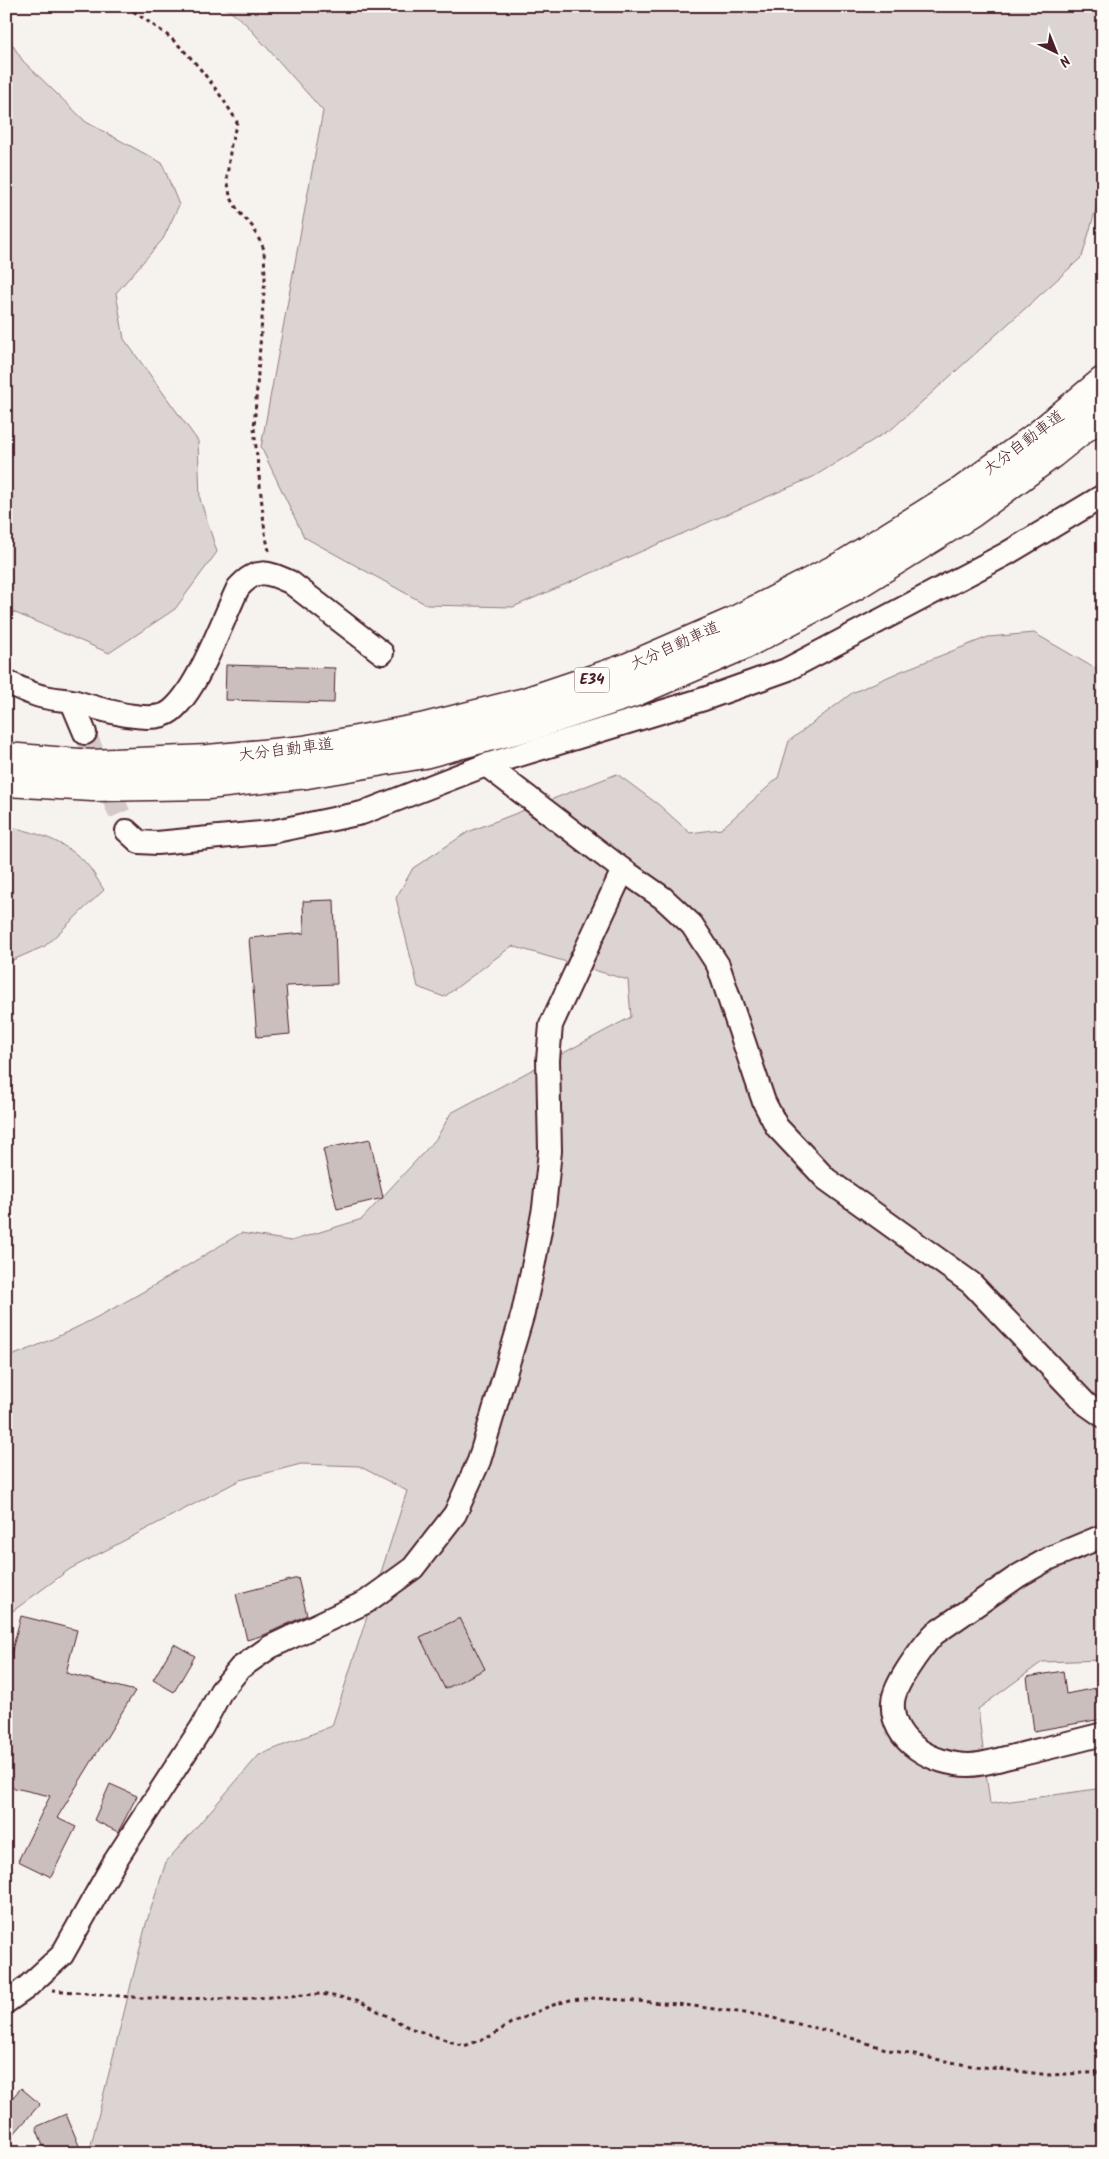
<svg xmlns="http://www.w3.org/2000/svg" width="1109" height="2159" font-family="Kalam,'Klee One',sans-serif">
  <rect width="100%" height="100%" fill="#f6f3ef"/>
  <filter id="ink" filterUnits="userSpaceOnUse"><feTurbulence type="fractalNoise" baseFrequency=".02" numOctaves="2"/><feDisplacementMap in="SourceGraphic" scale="10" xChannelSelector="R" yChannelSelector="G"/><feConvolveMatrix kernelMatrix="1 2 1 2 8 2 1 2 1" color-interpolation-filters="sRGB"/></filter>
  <g filter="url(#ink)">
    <g fill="#dcd4d2" stroke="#937a7e">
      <path d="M223 6H1103V184L1082 257 893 428 813 477 513 607 427 605 304 537 261 447 323 111 245 23Z"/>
      <path d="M6 35 23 61 86 122 162 163 179 205 163 239 116 293 124 339 198 441 200 499 217 552 175 609 109 653 6 609Z"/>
      <path d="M1034 633 1103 673V1660L1042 1662 978 1709 990 1804 1103 1788V2153H89L146 1924 166 1862 259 1755 332 1726 407 1491 359 1466 301 1464 240 1480 70 1569 6 1616V1358C90 1327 165 1279 241 1233L291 1241 362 1219 436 1139 451 1113 631 1017 628 980 512 946 444 997 418 987 396 898 413 868 468 832 617 774 659 805 690 833 721 829 778 778 789 741 852 693 899 672 988 637Z"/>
      <path d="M6 826C35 832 62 840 84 861 92 869 98 881 104 890L45 946 6 963Z"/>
    </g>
    <g fill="#cbbfbe" stroke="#4a1f2b">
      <path d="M226 665 335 668 334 703 225 700Z"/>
      <path d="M334 900 337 984 286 986 290 1034 257 1037 249 938 304 933 303 901Z"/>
      <path d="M370 1139 383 1198 337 1209 323 1149Z"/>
      <path d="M298 1578 307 1615 264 1635 247 1640 236 1594Z"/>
      <path d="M21 1616 77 1630 66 1673 135 1691 57 1818 76 1827 51 1877 18 1861 50 1796 6 1786V1673Z"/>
      <path d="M460 1618 485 1669 445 1689 420 1637Z"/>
      <path d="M174 1644 195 1656 174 1692 153 1680Z"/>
      <path d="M1063 1671 1066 1694 1096 1688 1102 1719 1034 1731 1027 1677Z"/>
      <path d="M110 1784 137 1796 118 1832 94 1820Z"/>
      <path d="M21 2088 40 2104 6 2143V2105Z"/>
      <path d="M66 2114 82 2153H46L36 2127Z"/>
    </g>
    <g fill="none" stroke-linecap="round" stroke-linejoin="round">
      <path stroke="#d4c9c8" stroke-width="22" stroke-dasharray="22 11" stroke-linecap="butt" d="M85 733 127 831"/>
      <defs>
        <g id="minor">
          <path d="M6 682C16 686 25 691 34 694 46 699 59 699 72 701 95 707 151 727 171 711 198 690 222 621 238 588 256 567 267 572 290 582L382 653"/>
          <path d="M72 702 85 733"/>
          <path d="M486 765 623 870 663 898 692 925 718 965 764 1102 777 1127 826 1179 971 1283 1086 1404 1103 1416"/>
          <path d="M127 831 139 842 157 843 271 832 362 813 486 765 704 699 786 670 1006 554 1103 496"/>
          <path d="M1103 1536 1050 1558 1018 1576 934 1634C922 1647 894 1684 893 1702 890 1742 934 1765 969 1765 984 1765 999 1759 1014 1756 1043 1749 1073 1742 1103 1734"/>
          <path d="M6 2002 26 1988 62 1955 115 1861 202 1727 221 1691 240 1668 270 1647 366 1602 413 1568 455 1514 479 1461 523 1313 534 1262 544 1208 550 1151 548 1060 551 1025 623 870"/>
        </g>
        <g id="highway">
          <path d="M6 757 91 764 208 759 304 750 421 728 525 702 626 668 732 622 843 565 960 492 1038 435 1103 381"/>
          <path d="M6 782 93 787 208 785 307 774 424 754 534 725 633 693 742 646 853 587 972 513 1052 454 1103 413"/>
        </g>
      </defs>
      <use href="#minor" stroke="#4a1f2b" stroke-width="26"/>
      <use href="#highway" stroke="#4a1f2b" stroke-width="31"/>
      <g stroke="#4a1f2b" stroke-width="3" stroke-dasharray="4 4" stroke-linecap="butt">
        <path d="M127 6C140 17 154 25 167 35 192 55 222 95 237 122L231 144 227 177 230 196 238 211 252 226 264 249 265 278 254 428 265 533 270 555"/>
        <path d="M52 1990 143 1998 241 1999 321 1994 357 2000 410 2028 464 2046 491 2036 511 2023 550 2006 570 2000 595 1998 677 2004 760 2015 832 2032 889 2050 966 2065 1050 2075 1103 2072"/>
      </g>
      <use href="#minor" stroke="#fdfcf7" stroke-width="22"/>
      <use href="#highway" stroke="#fdfcf7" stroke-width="28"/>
    </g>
  </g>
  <g text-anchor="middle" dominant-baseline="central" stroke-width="5" stroke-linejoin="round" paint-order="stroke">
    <rect fill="#fdfcf7" stroke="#806168" stroke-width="1" x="574.5" y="667.5" width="35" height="25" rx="4"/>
    <g font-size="15" font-weight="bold" fill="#4a1f2b">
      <text x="592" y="680">E34</text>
    </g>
    <g font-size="16" fill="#4a1f2b" stroke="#fdfcf7">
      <text transform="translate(1024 443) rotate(-37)">大分自動車道</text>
      <text transform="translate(675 646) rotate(-24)">大分自動車道</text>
      <text transform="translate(286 750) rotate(-7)">大分自動車道</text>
    </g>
  </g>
  <rect width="1109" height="2159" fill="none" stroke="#fdfcf7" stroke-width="25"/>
  <rect x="12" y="12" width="1084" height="2134" fill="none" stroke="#4a1f2b" stroke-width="2" filter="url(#ink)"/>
  <g transform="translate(1056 52) rotate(137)" stroke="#fdfcf7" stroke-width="4" paint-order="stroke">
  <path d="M0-4L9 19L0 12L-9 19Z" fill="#4a1f2b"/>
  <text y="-8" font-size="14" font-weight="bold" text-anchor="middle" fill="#4a1f2b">N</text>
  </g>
</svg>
